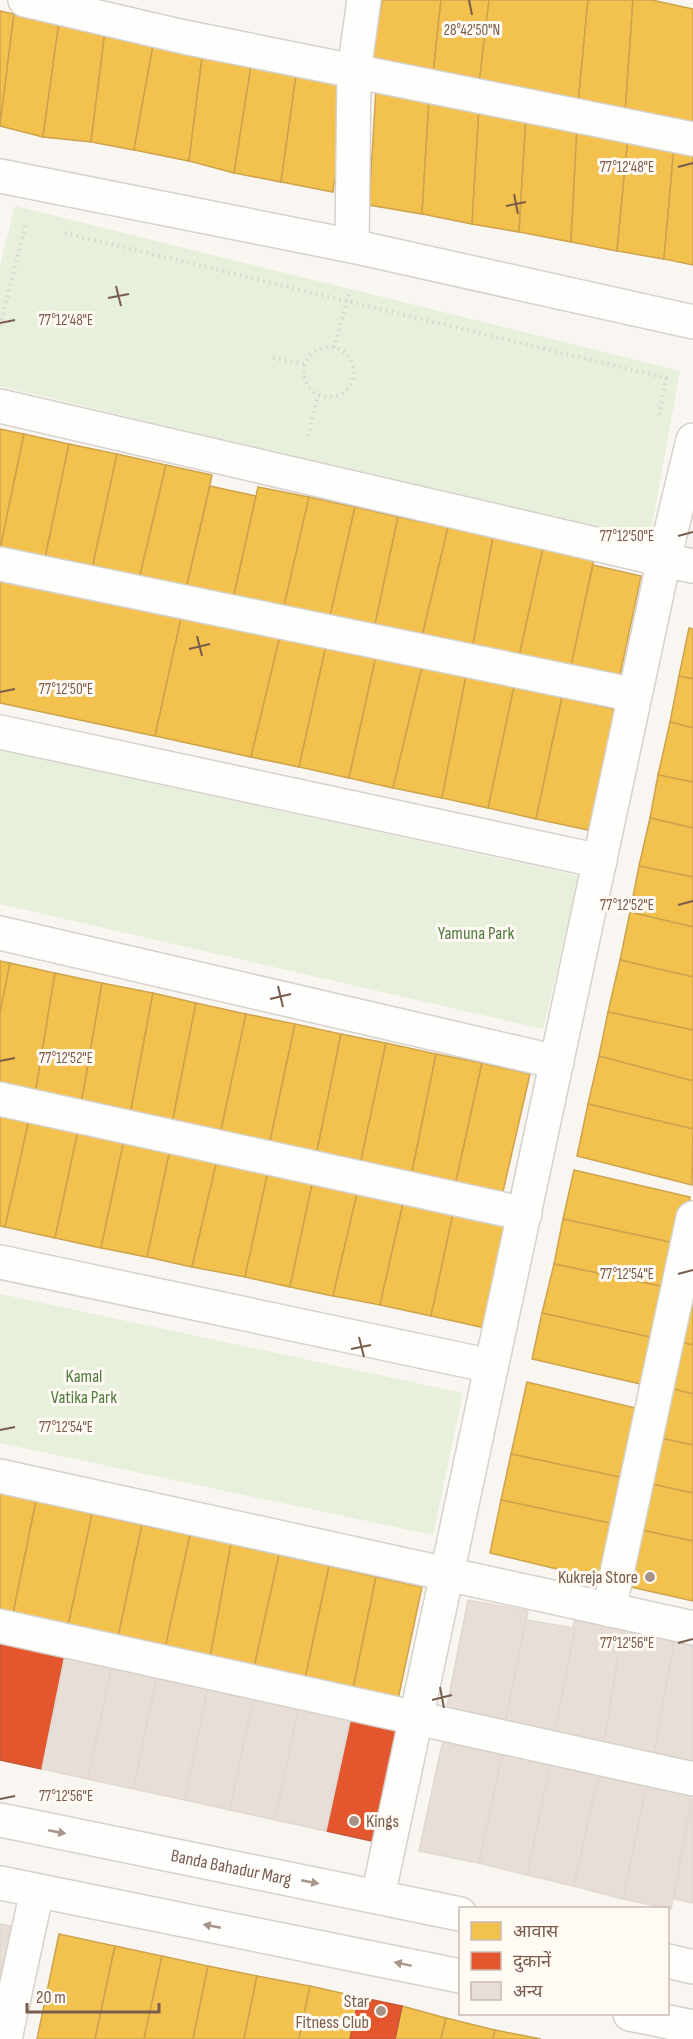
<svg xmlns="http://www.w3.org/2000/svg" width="693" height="2039" font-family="'Sofia Sans Condensed','Noto Sans Devanagari',sans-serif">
  <rect width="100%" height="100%" fill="#f9f5f0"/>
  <g fill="#e7f0db">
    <path d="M15 206 680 371 649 542 0 386V266Z"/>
    <path d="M0 750 579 876 543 1029 0 904Z"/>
    <path d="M0 1294 463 1393 433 1535 0 1443Z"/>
  </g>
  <g fill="#f2c14e" stroke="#cea34e" stroke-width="1.5">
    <path d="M382 0H441L433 74 371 62Z"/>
    <path d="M441 0H489L479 84 433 74Z"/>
    <path d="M489 0H588L578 104 479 84Z"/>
    <path d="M588 0H633L625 114 578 104Z"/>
    <path d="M633 0H652L693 9V127L625 114Z"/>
    <path d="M0 11 14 14 0 125Z"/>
    <path d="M14 14 59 22 43 137 0 126Z"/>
    <path d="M59 22 105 31 91 142 43 137Z"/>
    <path d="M105 31 154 40 134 150 91 142Z"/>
    <path d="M154 40 203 50 189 161 134 150Z"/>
    <path d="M203 50 252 60 234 173 189 161Z"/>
    <path d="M252 60 297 69 281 182 234 173Z"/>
    <path d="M297 69 349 79 333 192 281 182Z"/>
    <path d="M376 89 429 99 422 214 369 205Z"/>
    <path d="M429 99 479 108 472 224 422 214Z"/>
    <path d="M479 108 526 117 519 232 472 224Z"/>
    <path d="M526 117 577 127 571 242 519 232Z"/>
    <path d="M577 127 628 137 617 251 571 242Z"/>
    <path d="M628 137 674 146 664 259 617 251Z"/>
    <path d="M674 146 693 149V265L664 259Z"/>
    <path d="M0 429 24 434 0 550Z"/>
    <path d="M24 434 69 444 44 563 0 550Z"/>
    <path d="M69 444 117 454 91 574 44 563Z"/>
    <path d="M117 454 166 465 138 584 91 574Z"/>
    <path d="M166 465 212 475 185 594 138 584Z"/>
    <path d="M210 486 256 496 232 604 185 594Z"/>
    <path d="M258 487 309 497 282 615 232 604Z"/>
    <path d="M309 497 355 507 328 625 282 615Z"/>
    <path d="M355 507 398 517 373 634 328 625Z"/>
    <path d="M398 517 448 527 420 645 373 634Z"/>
    <path d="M448 527 493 537 471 655 420 645Z"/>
    <path d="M493 537 543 548 517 666 471 655Z"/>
    <path d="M543 548 595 554 569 677 517 666Z"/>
    <path d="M593 565 641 576 619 680 570 670Z"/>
    <path d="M0 575 182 614 155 736 0 703Z"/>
    <path d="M182 614 280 636 251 757 155 736Z"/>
    <path d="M689 628 693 629V679L679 676Z"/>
    <path d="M280 636 326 646 299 767 251 757Z"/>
    <path d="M326 646 376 656 349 778 299 767Z"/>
    <path d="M376 656 422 667 393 788 349 778Z"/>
    <path d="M422 667 466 676 442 798 393 788Z"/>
    <path d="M466 676 514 687 488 808 442 798Z"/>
    <path d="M679 676 693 679V728L670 722Z"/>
    <path d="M514 687 562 697 536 819 488 808Z"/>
    <path d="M562 697 618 710 593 831 536 819Z"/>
    <path d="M670 722 693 728V782L658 775Z"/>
    <path d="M658 775 693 782V828L650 818Z"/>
    <path d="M650 818 693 828V877L639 866Z"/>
    <path d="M639 866 693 877V927L630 912Z"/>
    <path d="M630 912 693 927V977L620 960Z"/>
    <path d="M620 960 693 977V1030L608 1012Z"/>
    <path d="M0 961 10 963 0 1013Z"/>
    <path d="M10 963 55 973 35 1095 0 1088V1013Z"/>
    <path d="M55 973 102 983 81 1105 35 1095Z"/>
    <path d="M102 983 153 993 130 1115 81 1105Z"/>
    <path d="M153 993 196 1003 172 1124 130 1115Z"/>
    <path d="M196 1003 246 1014 220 1135 172 1124Z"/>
    <path d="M608 1012 693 1030V1081L599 1056Z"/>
    <path d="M246 1014 295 1024 269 1146 220 1135Z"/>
    <path d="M295 1024 341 1034 316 1156 269 1146Z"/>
    <path d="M341 1034 386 1043 360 1165 316 1156Z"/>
    <path d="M386 1043 436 1054 411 1177 360 1165Z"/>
    <path d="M436 1054 482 1063 455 1186 411 1177Z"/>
    <path d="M599 1056 693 1081V1129L588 1104Z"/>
    <path d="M482 1063 530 1074 502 1196 455 1186Z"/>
    <path d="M588 1104 693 1129 692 1185 577 1156Z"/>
    <path d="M0 1114 29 1120 5 1227 0 1226Z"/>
    <path d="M29 1120 78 1131 55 1238 5 1227Z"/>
    <path d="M78 1131 124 1140 101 1248 55 1238Z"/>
    <path d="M124 1140 170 1150 147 1257 101 1248Z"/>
    <path d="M170 1150 217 1160 192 1267 147 1257Z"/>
    <path d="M217 1160 268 1171 245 1277 192 1267Z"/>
    <path d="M574 1170 690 1197 679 1244 563 1219Z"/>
    <path d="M268 1171 313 1180 290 1287 245 1277Z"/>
    <path d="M313 1180 358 1189 333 1296 290 1287Z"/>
    <path d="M358 1189 404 1199 380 1305 333 1296Z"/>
    <path d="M404 1199 454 1209 431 1316 380 1305Z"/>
    <path d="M454 1209 507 1220 485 1328 431 1316Z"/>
    <path d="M563 1219 679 1244 670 1288 554 1264Z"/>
    <path d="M554 1264 670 1288 659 1339 542 1313Z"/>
    <path d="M685 1297 693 1298V1345L676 1341Z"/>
    <path d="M542 1313 659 1339 649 1386 532 1359Z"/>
    <path d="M676 1341 693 1345V1394L666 1387Z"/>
    <path d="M527 1382 644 1410 629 1479 511 1454Z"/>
    <path d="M666 1387 693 1394V1445L656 1437Z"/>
    <path d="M656 1437 693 1445V1493L647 1483Z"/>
    <path d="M511 1454 629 1479 619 1525 501 1500Z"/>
    <path d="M647 1483 693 1493V1541L637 1529Z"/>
    <path d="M0 1493 36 1501 12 1619 0 1616Z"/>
    <path d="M501 1500 619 1525 607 1581 490 1553Z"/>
    <path d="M36 1501 92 1514 67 1631 12 1619Z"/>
    <path d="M92 1514 142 1525 117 1642 67 1631Z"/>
    <path d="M142 1525 190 1535 164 1653 117 1642Z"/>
    <path d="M637 1529 693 1541V1601L626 1586Z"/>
    <path d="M190 1535 231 1544 209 1663 164 1653Z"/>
    <path d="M231 1544 279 1555 253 1672 209 1663Z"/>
    <path d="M279 1555 329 1566 304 1684 253 1672Z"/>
    <path d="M329 1566 376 1577 352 1694 304 1684Z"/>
    <path d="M376 1577 422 1587 397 1704 352 1694Z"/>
    <path d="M59 1934 115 1946 95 2039H37Z"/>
    <path d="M115 1946 162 1956 144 2039H95Z"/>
    <path d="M162 1956 208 1966 193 2039H144Z"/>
    <path d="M208 1966 257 1976 244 2039H193Z"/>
    <path d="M257 1976 310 1986 299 2039H244Z"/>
    <path d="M310 1986 359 1997 350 2039H299Z"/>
    <path d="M402 2006 446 2018 441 2039H395Z"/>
    <path d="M446 2018 495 2030 493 2039H441Z"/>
    <path d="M495 2030 541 2039H493Z"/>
  </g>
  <g fill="#e4572e" stroke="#c45837" stroke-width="1.5">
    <path d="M0 1636 66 1650 42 1769 0 1760Z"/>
    <path d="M352 1712 398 1722 372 1841 326 1831Z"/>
    <path d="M359 1997 402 2006 395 2039H350Z"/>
  </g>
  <g fill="#e6ded7" stroke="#e2d8d2" stroke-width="1.5">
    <path d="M468 1600 528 1611 504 1729 445 1716Z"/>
    <path d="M575 1616 623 1627 603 1748 554 1738Z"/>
    <path d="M526 1620 575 1628 554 1738 504 1729Z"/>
    <path d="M623 1627 675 1637 653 1759 603 1748Z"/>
    <path d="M675 1637 693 1641V1767L653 1759Z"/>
    <path d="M66 1650 113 1660 88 1779 42 1769Z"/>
    <path d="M113 1660 158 1670 134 1789 88 1779Z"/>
    <path d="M158 1670 209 1681 185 1800 134 1789Z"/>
    <path d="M209 1681 255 1691 230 1810 185 1800Z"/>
    <path d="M255 1691 300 1701 275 1820 230 1810Z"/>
    <path d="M300 1701 352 1712 326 1831 275 1820Z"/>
    <path d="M444 1735 504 1747 479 1863 419 1851Z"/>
    <path d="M504 1747 552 1758 527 1875 479 1863Z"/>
    <path d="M552 1758 600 1769 574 1886 527 1875Z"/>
    <path d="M600 1769 648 1779 623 1899 574 1886Z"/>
    <path d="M648 1779 693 1788 671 1909 623 1899Z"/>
    <path d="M693 1798V1903L674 1899Z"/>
    <path d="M0 1924 22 1928 12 1979 0 1977Z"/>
  </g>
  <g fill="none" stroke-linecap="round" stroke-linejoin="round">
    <defs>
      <g id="minor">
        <path d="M25 0 184 37 693 139"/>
        <path d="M0 176 352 246 693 322"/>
        <path d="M352 246 354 71 364 0"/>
        <path d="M0 406 664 560 693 440"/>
        <path d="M0 564 635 695"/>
        <path d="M0 732 600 861"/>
        <path d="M0 933 557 1062"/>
        <path d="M0 1099 525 1214"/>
        <path d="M0 1262 491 1366"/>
        <path d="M0 1476 693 1628"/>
        <path d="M609 1610 693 1218"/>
        <path d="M0 1626 693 1779"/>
        <path id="s1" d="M0 1820 460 1914"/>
        <path d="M0 1883 460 1976"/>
        <path d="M378 1896 664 560 693 566"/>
        <path d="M668 1961 693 1967"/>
        <path d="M630 2014 693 2027"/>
        <path d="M5 2039 37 1891"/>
      </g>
    </defs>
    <use href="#minor" stroke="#d7d1cb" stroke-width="36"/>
    <g stroke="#dcd5d0" stroke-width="4" stroke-dasharray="1.5 4.5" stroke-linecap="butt">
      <path d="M65 233 666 378 659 417"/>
      <path d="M0 326 26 223 28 224"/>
      <circle cx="329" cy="372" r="25"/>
      <path d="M334 348 350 290"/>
      <path d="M273 358 305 364"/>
      <path d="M308 436 318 395"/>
    </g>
    <use href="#minor" stroke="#fefefd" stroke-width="33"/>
  </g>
  <defs><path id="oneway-solid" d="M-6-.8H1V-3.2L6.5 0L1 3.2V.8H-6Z" transform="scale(1.5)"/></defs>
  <g fill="#a8958b">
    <use href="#oneway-solid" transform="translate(57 1832) rotate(11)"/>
    <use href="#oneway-solid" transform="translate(310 1882) rotate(11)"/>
    <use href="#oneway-solid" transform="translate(212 1926) rotate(-169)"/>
    <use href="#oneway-solid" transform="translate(403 1964) rotate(-168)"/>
  </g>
  <path fill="none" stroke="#7a5c4d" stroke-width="2" d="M469 0 472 15M678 167 693 163M514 194 518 214M506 206 526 202M116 286 121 306M108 298 129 294M0 323 15 320M678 536 693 532M197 636 202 656M189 649 210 644M0 692 15 689M678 905 693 901M278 986 283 1007M270 999 291 994M0 1061 15 1058M678 1274 693 1270M359 1337 364 1357M351 1349 371 1345M0 1430 15 1427M678 1643 693 1639M440 1687 444 1708M432 1700 452 1695M0 1799 15 1796"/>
  <g fill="#a69286" stroke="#fffaf3" stroke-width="2">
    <circle cx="650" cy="1577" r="6"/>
    <circle cx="354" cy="1821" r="6"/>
    <circle cx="381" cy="2011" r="6"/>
  </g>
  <g text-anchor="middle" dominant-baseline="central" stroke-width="6" stroke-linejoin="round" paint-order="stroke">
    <g font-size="18" fill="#537a41" stroke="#fffaf3">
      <text x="476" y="933">Yamuna Park</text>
      <text x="84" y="1376">Kamal<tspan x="84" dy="21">Vatika Park</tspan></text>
    </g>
    <g font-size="18" fill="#7a5c4d" stroke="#fffaf3" text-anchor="end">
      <text x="638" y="1577">Kukreja Store</text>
      <text x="366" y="1821" text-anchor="start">Kings</text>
      <text x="369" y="2001">Star<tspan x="369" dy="21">Fitness Club</tspan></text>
    </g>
    <g font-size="18" fill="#7a5c4d" stroke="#fffaf3">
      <text stroke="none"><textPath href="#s1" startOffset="236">Banda Bahadur Marg</textPath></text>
    </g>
  </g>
  <g font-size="15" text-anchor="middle" fill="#7a5c4d" stroke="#fffaf3" stroke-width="6" stroke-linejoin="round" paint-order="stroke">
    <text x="472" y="35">28°42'50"N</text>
    <text x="627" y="172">77°12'48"E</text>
    <text x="66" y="325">77°12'48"E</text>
    <text x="627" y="541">77°12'50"E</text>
    <text x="66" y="694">77°12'50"E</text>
    <text x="627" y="910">77°12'52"E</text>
    <text x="66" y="1063">77°12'52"E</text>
    <text x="627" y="1279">77°12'54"E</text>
    <text x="66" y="1432">77°12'54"E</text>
    <text x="627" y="1648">77°12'56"E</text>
    <text x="66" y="1801">77°12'56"E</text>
  </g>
  <rect x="459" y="1907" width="210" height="108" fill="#fffaf3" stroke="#cabbb1" stroke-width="1.5"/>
  <rect x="471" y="1922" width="30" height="18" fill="#f2c14e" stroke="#cabbb1" stroke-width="1.5"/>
  <text x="513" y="1937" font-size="18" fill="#7a5c4d">आवास</text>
  <rect x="471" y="1952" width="30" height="18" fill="#e4572e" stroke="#cabbb1" stroke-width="1.5"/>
  <text x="513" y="1967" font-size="18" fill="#7a5c4d">दुकानें</text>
  <rect x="471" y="1982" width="30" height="18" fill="#e6ded7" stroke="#cabbb1" stroke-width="1.5"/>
  <text x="513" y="1997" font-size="18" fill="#7a5c4d">अन्य</text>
  <path d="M27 2003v9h132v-9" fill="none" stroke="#7a5c4d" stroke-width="3"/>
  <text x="36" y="2003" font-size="18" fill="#7a5c4d" stroke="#fffaf3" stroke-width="4.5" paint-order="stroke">20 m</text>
</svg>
